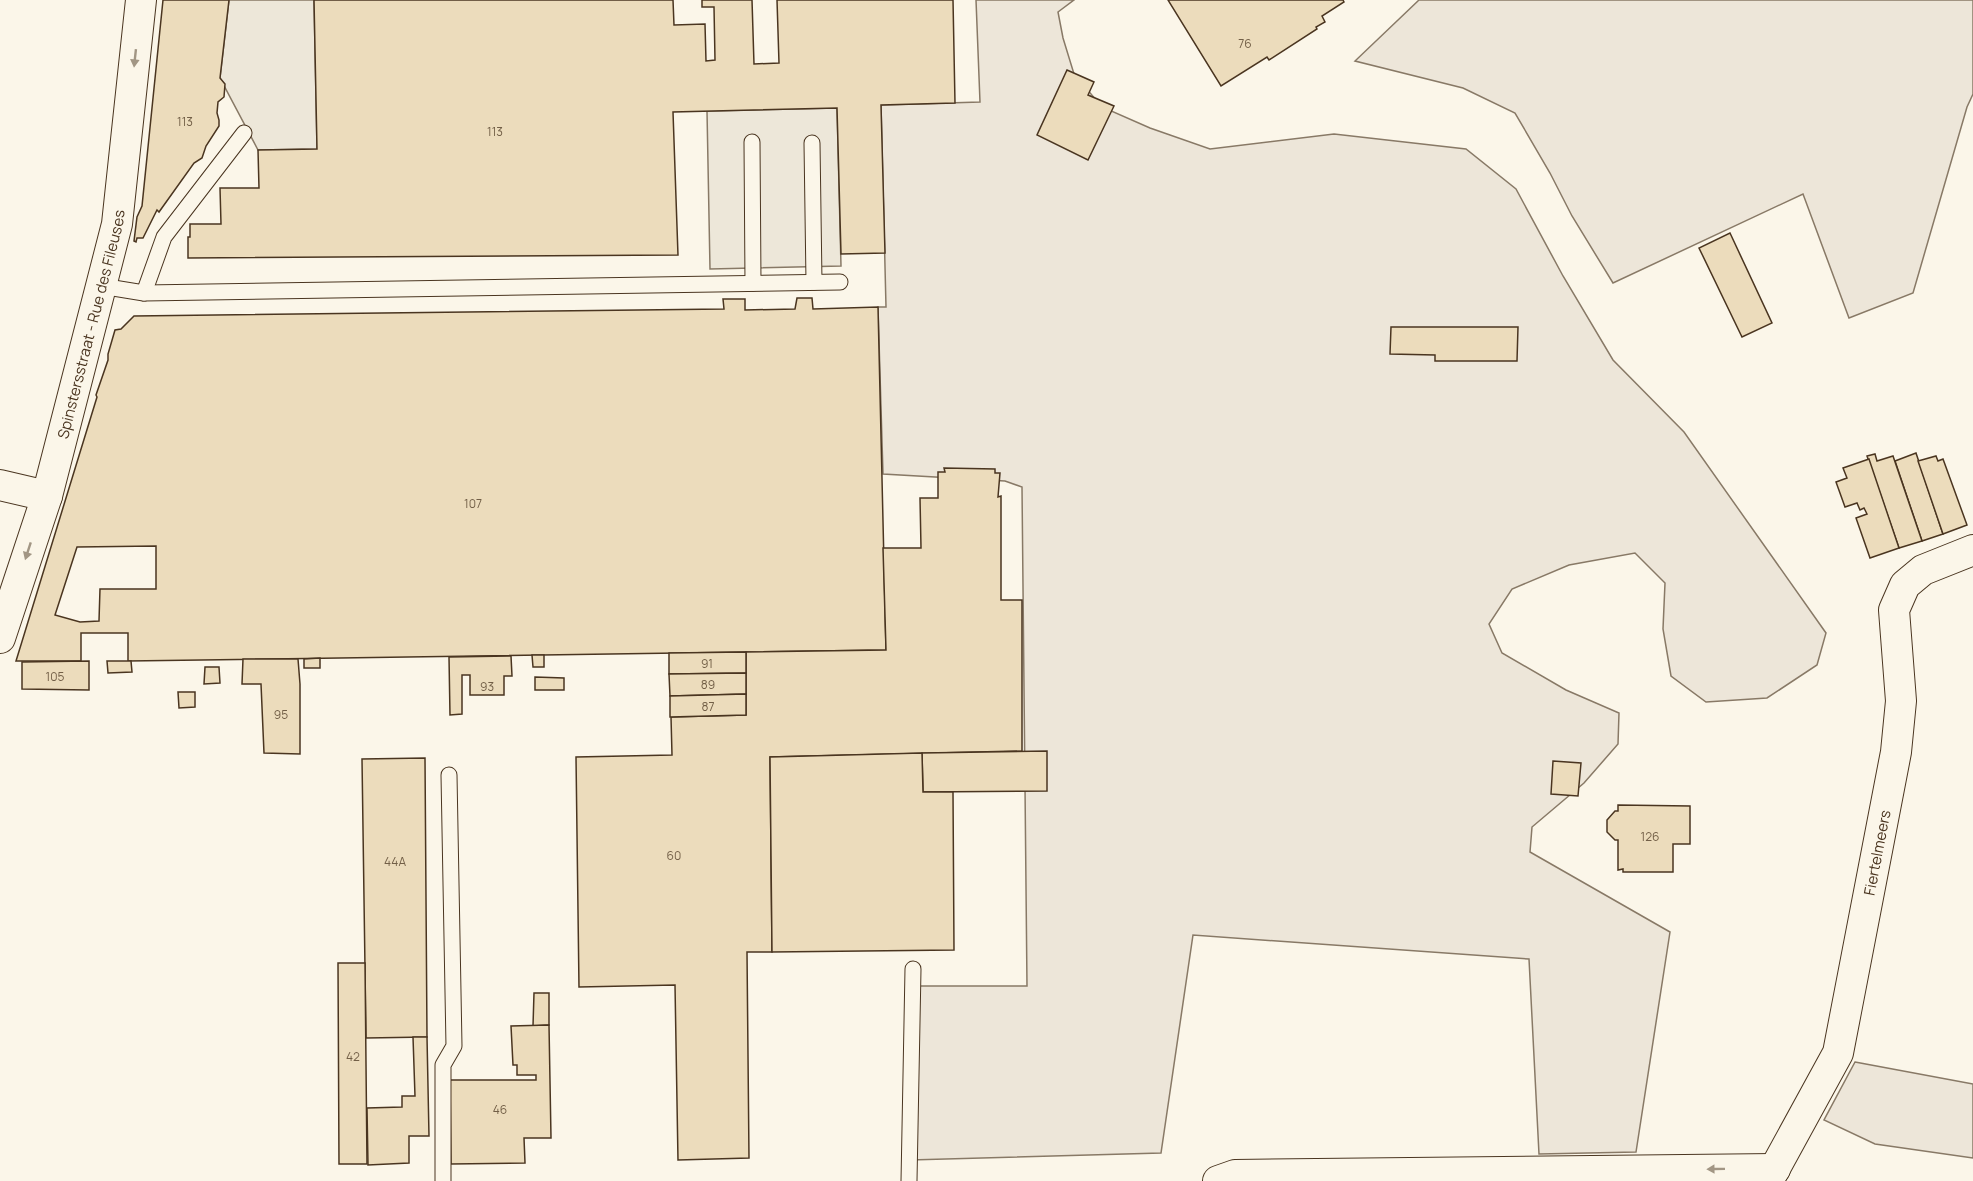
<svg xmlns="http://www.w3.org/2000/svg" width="1973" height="1181" font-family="Manrope,sans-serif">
  <rect width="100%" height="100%" fill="#fbf6e9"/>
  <g fill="#ede6d9" stroke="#887966" stroke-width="1.5">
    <path d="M976 0H1074L1058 12 1063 38 1074 74 1102 107 1150 128 1210 149 1334 134 1466 149 1516 189 1563 276 1613 360 1684 432 1826 633 1817 665 1767 698 1706 702 1671 676 1663 629 1665 583 1635 553 1569 565 1512 589 1489 624 1502 653 1566 690 1619 713 1618 744 1584 783 1532 827 1530 852 1670 932 1636 1152 1539 1154 1529 959 1193 935 1161 1153 910 1160 915 986H1027L1022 487 1005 481 883 474 878 307H886L881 105 980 102Z"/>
    <path d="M1419 0H1973V94L1967 107 1913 293 1849 318 1803 194 1613 283 1572 216 1550 173 1515 113 1463 88 1355 61Z"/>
    <path d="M1855 1062 1973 1084V1158L1875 1144 1824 1120Z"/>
  </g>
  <g fill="#ede7d9" stroke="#887966" stroke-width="1.5">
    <path d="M229 0H314L317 149 258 150 220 78Z"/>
    <path d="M837 108 841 266 710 269 707 111Z"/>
  </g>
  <g fill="#ecdcbc" stroke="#4a3520" stroke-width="1.5" fill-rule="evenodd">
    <path d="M163 0H229L220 78 225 84 224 97 218 102 217 113 219 120V126L206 146 202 158 194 163 159 212 157 210 143 238H137L136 242 134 241 137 217 142 206Z"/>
    <path d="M314 0H673L674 25 705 24 706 61 715 60 714 7H702V0H752L754 64 779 63 777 0H953L955 103 881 105 885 253 841 254 837 108 673 112 678 255 188 258V237H190V224H221L220 188H259L258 150 317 149Z"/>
    <path d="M1168 0H1343L1344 2 1322 16 1325 22 1316 27 1317 29 1269 60 1267 57 1221 86Z"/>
    <path d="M1067 70 1094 82 1088 95 1114 106 1088 160 1037 135Z"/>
    <path d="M1730 233 1772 323 1742 337 1699 248Z"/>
    <path d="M797 298H812L813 309 878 307 886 650 128 661V633H81V661H16L97 397 96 395 108 360V354L115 330 121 329 134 316 724 309 723 299H745V310L795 309ZM156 546V589H100L99 621 80 622 55 615 77 547Z"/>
    <path d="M1391 327H1518L1517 361H1435V355L1390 354Z"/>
    <path d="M1916 453 1943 534 1922 541 1895 461Z"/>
    <path d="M1875 454 1877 461 1893 456 1922 541 1899 548 1867 456Z"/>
    <path d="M1936 456 1938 461 1943 459 1967 525 1943 534 1918 461Z"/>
    <path d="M1869 459 1899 548 1870 558 1856 518 1867 514 1864 508 1860 510 1857 503 1845 507 1836 482 1847 478 1843 468Z"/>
    <path d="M944 468 995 469V473H1000L998 497 1001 496V600H1022V751L770 757 772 952H747L749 1158 678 1160 675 985 579 987 576 757 672 755 671 717 746 715V652L886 650 883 548H921L920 498H938V472H945Z"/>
    <path d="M746 652V673L669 674V653Z"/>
    <path d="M532 655H544V667H533Z"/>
    <path d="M511 656 512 676H504V695H470V675H462V714L450 715 449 657Z"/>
    <path d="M320 658V668H304V659Z"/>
    <path d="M243 659H298L300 684V754L264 753 261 684H242Z"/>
    <path d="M89 661V690L22 689V662Z"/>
    <path d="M107 661H131L132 672 108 673Z"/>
    <path d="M205 667H219L220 683 204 684Z"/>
    <path d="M746 673V694L670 696 669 674Z"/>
    <path d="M535 677 564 678V690H535Z"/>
    <path d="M178 692H195V707L179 708Z"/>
    <path d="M746 694V715L670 717V696Z"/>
    <path d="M1047 751V791L923 792 922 753Z"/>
    <path d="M922 753 923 792H953L954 950 772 952 770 757Z"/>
    <path d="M425 758 427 1037 366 1038 362 759Z"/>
    <path d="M1553 761 1581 763 1578 796 1551 794Z"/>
    <path d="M1618 805 1690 806V844H1673V872H1623V869L1618 870V840H1615L1607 832V820L1615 811H1618Z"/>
    <path d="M338 963H365L367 1164H339Z"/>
    <path d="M534 993H549V1025L533 1026Z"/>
    <path d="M549 1025 551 1138H524L525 1163 451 1164 450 1080H536V1075H517V1065H513L511 1026Z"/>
    <path d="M413 1037H427L429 1136H409V1163L368 1165 367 1108 402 1107V1096H415Z"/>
  </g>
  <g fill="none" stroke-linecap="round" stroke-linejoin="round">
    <defs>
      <g id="service">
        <path d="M752 142 753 283"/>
        <path d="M812 143 814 282"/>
        <path d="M101 286 144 293 840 282"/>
        <path d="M144 293 164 237 244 133"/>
        <path d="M443 1181V1065L454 1046 449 775"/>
        <path d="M909 1181 913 969"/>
      </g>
      <g id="minor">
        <path d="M0 485 47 496"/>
        <path id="s1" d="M0 638 47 496 117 224 141 0"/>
        <path d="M1218 1181 1235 1175 1775 1169"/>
        <path id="s2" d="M1768 1181 1838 1053 1896 752 1901 701 1894 610 1905 585 1923 570 1973 550"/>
      </g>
    </defs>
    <use href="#service" stroke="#4a3520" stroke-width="17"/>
    <use href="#minor" stroke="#4a3520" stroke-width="32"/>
    <use href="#service" stroke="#fbf6e9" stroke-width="15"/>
    <use href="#minor" stroke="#fbf6e9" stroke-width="30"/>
  </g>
  <defs><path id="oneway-solid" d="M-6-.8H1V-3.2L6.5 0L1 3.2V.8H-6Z" transform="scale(1.5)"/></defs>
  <g fill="#a29684">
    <use href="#oneway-solid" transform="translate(135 58) rotate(96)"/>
    <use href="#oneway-solid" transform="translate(28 551) rotate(108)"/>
    <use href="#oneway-solid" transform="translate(1716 1169) rotate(179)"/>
  </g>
  <g text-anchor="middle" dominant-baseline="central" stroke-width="4.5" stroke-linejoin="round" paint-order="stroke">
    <g font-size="12" fill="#725f47">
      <text x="1245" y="43">76</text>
      <text x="185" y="121">113</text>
      <text x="495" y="131">113</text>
      <text x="473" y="503">107</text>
      <text x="707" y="663">91</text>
      <text x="55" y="676">105</text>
      <text x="708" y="684">89</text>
      <text x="487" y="686">93</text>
      <text x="708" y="706">87</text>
      <text x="281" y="714">95</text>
      <text x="1650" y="836">126</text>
      <text x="674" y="855">60</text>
      <text x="395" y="861">44A</text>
      <text x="353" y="1056">42</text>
      <text x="500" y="1109">46</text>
    </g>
    <g font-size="15" fill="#4a3520" stroke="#fbf6e9">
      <text stroke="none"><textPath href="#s1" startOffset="327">Spinstersstraat - Rue des Fileuses</textPath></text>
      <text stroke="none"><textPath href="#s2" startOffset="350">Fiertelmeers</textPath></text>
    </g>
  </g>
</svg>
